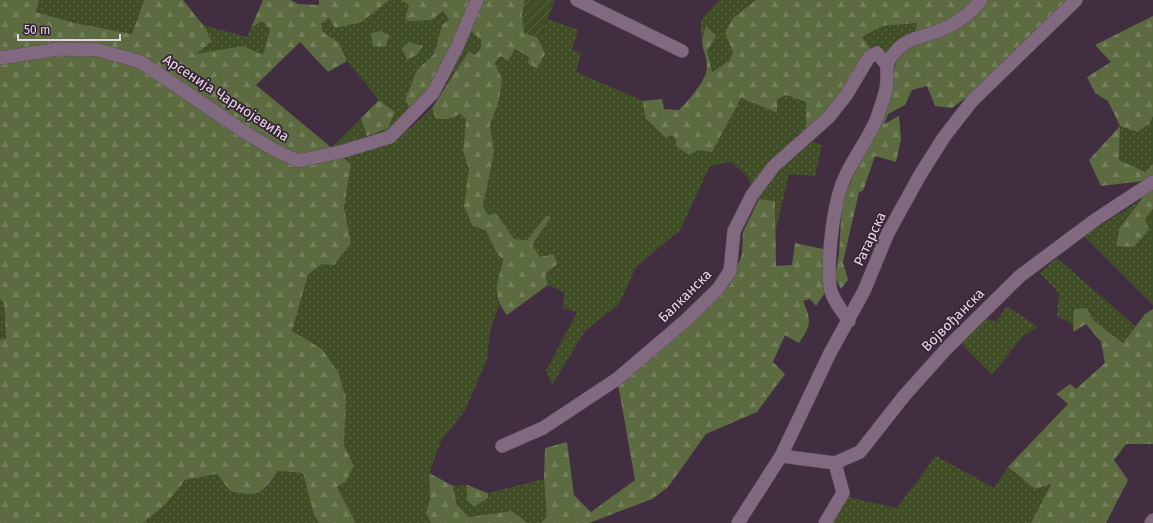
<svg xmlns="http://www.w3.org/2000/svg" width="1153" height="523" font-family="'Fira Sans',sans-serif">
  <defs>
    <pattern id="grass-dots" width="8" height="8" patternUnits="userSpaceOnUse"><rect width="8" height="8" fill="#404e26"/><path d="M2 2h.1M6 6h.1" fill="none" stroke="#5b6745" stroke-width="1.8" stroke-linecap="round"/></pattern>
    <pattern id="forest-firs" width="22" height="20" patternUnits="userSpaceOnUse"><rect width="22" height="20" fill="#5c6c40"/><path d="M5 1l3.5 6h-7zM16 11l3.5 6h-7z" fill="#73805b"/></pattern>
    <pattern id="garden-furrows" width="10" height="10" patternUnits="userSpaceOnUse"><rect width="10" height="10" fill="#404e26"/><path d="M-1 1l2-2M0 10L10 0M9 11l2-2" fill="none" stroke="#5b6745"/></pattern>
  </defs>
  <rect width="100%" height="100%" fill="#422e41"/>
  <g fill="url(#grass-dots)">
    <path d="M39 0H144L132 34 75 23 36 12Z"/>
    <path d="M389 0H401L409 5 405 18 443 11 449 20 442 25 434 54 417 70 411 110 396 128H411L432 108 436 119H449L460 114 466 119 463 152 469 168 464 206 486 231 496 252 503 260 496 295 499 305 490 331 487 360 465 410 441 441 429 473 430 499 426 513 431 523H356L337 487 346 481 354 466 344 445 346 398 292 331 308 275 351 243 344 208 351 164 331 148 361 118 367 136 394 112 379 100 347 61 339 43 322 32 321 24 329 18 362 22Z"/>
    <path d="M719 0H756L733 18 725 33 733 52 729 61 711 72 707 51 706 26 701 39V20Z"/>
    <path d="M548 19 578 30 572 49 581 53 576 72 643 101 645 118 666 138 672 135 698 150 712 151 741 98 776 113 777 99 786 95 807 102 806 130 795 136 822 145 815 176 789 174 776 230 775 201 759 199 747 176 731 162 710 166 680 230 636 267 619 304 585 331 552 385 546 371 577 312 563 308 564 292 548 285 545 274 557 264 554 254 540 258 532 245 546 216 527 240 514 239 496 213 488 215 483 206 494 152 490 125 499 101 502 79 495 64 501 56 508 61 515 49 529 57 528 63 537 69 545 55 539 40Z"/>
    <path d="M262 21 270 29 263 55 195 54 211 41 203 25 247 37 251 28Z"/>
    <path d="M918 23 915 33 883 65 861 37 882 26Z"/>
    <path d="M471 31 481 40V48L475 55 469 51 444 89Z"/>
    <path d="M1153 116V164L1145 172 1119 160 1120 126 1149 124Z"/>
    <path d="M1141 200 1120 227 1145 219 1153 209V305L1084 236Z"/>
    <path d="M1057 258 1135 326 1123 343 1093 320 1074 309V325L1057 316 1059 293 1040 273Z"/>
    <path d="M0 299 4 302 6 338 0 340Z"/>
    <path d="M1007 306 1038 327 1023 336 992 375 960 342 986 318 996 322Z"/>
    <path d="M936 456 994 488 1008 467 1035 489 1051 483 1031 523H834L830 520 848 497 897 508Z"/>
    <path d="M278 471 303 473 314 515 319 523H143L165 505 185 480 217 474 230 491 266 489Z"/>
    <path d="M544 479 547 516 541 523H528L512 511 469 517 457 505 453 486 467 485V500L487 498 488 493Z"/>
  </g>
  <g fill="url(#forest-firs)">
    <path d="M0 0H39L36 12 75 23 132 34 144 0H183L203 25 212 41 196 54 243 46 263 55 270 29 262 21 251 28 263 0H291L298 4 319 5V0H389L362 22 335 28 329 18 321 24 323 32 339 43 347 61 328 72 300 42 256 85 351 164 344 208 351 243 334 265 322 264 308 275 292 331 322 349 338 372 346 398 344 445 354 466 346 481 337 487 356 523H319L314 515 303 473 278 471C262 495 258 497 230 491L217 474 185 480 165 505 143 523H0V340L6 338 4 303 0 299Z"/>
    <path d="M401 0H473L430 90 411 110 405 100 417 70 434 54 442 25 449 20 443 11 432 20 407 21 405 18 409 5Z"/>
    <path d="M484 0H525L522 16 538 38 545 54 537 69 528 63 529 57 515 49 508 61 501 56 495 63 502 79 499 101 490 125 494 152 483 206 488 215 496 213 514 239 527 240 546 216 551 217 532 245 540 257 554 254 557 264 545 274 548 285 507 315C490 293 498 285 503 260L496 252 486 231 472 225 464 206 469 168 463 152 466 119 460 114 449 119H436L432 108 469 51 475 55 481 48V40L471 31 475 18Z"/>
    <path d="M756 0H973V1L954 18 915 33 917 23 882 26 862 37 871 50 840 98 806 130V102L786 95 777 99V113L741 98 712 152 698 150 689 155 676 146V139L672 135 666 138 645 118 643 101 662 99 664 109 679 110C688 101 706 81 707 68 707 49 697 49 706 26L716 36 707 51 712 72 729 61 733 52 725 33 733 18Z"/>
    <path d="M989 0H1068C1028 36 994 77 952 108L935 106 927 86 912 90 905 105 888 114 884 124 899 116 901 139 896 162 875 156 863 191 859 192 843 262 848 280 841 289 835 277 839 255 842 200 886 109 895 65 901 52 917 41 936 37 964 26Z"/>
    <path d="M1153 16V116L1149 124 1137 132 1120 126 1119 160 1145 172 1153 164V209L1145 219 1149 229 1134 247 1116 246 1120 227 1141 200 1144 181 1101 186 1089 160 1120 126 1108 101 1095 93 1087 77 1111 62 1095 45Z"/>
    <path d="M381 31 389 35 386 47 373 46 371 33Z"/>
    <path d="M409 42 423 46 418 54 407 60 402 48Z"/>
    <path d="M379 100 395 112 388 128 367 136 361 118Z"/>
    <path d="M759 199 775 201 776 266 792 265 795 243 823 249 826 291 816 306 810 299 803 301C812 322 811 325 799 343L785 335 773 362 785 374 757 412 706 434 668 487 652 499 589 523H541L547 516 544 479 545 448 567 442 574 495 591 512 635 480 618 384 650 358 730 285 742 254 743 232Z"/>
    <path d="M1087 308 1093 320 1123 343 1145 314 1153 309V444H1126L1114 460 1128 480 1106 523H1031L1051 484 1035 489 1008 467 1068 404 1056 394 1070 384 1076 389 1105 363 1101 342 1086 324 1073 332 1074 309Z"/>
    <path d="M429 473 453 486 457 505 469 517 512 511 528 523H431L426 513 430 499Z"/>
    <path d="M467 485 488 493V498L474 507 467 500Z"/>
  </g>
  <path fill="url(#garden-furrows)" d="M525 0H555L539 40 538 38 524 33 522 16Z"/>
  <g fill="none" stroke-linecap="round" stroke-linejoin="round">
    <defs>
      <g id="minor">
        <path d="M577 0 682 51"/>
        <path d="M0 58 59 49 98 50 141 62 246 133 273 149 298 161 344 151 390 137 396 131 433 93 457 47 477 0"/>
        <path d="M849 321C842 311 832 299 830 287 827 260 833 204 844 179 853 159 870 136 877 118 880 108 884 98 886 89 890 68 880 67 899 48 909 38 920 38 932 33 953 26 968 17 981 0"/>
        <path d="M502 446 543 428 617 379 685 321 718 289 730 271 734 231 752 195 774 166 829 117 847 94 869 57 877 53 886 64"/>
        <path d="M781 456 835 463 860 452 904 396 947 348 1020 276 1095 220 1153 182"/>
        <path d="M738 523 781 456 830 353 864 291 888 233 920 175 944 137 972 101 1076 0"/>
        <path d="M825 523 843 493 835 463"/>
        <path d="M1151 523 1153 520"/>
      </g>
    </defs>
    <use href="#minor" stroke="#5d4c5b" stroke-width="14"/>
    <use href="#minor" stroke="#816a7f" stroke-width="13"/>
  </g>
  <g text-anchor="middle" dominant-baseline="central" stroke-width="3.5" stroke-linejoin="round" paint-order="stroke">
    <g font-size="14" fill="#e3d6e2" stroke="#382437">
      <text transform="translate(226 98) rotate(33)">Арсенија Чарнојевића</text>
      <text transform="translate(870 239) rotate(-65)">Ратарска</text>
      <text transform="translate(685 296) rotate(-45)">Балканска</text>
      <text transform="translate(953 320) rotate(-45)">Војвођанска</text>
    </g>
  </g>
  <path d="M18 34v6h102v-6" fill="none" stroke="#e3d6e2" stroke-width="2"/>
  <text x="24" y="34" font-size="12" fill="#e3d6e2" stroke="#382437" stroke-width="3" paint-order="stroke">50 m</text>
</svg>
